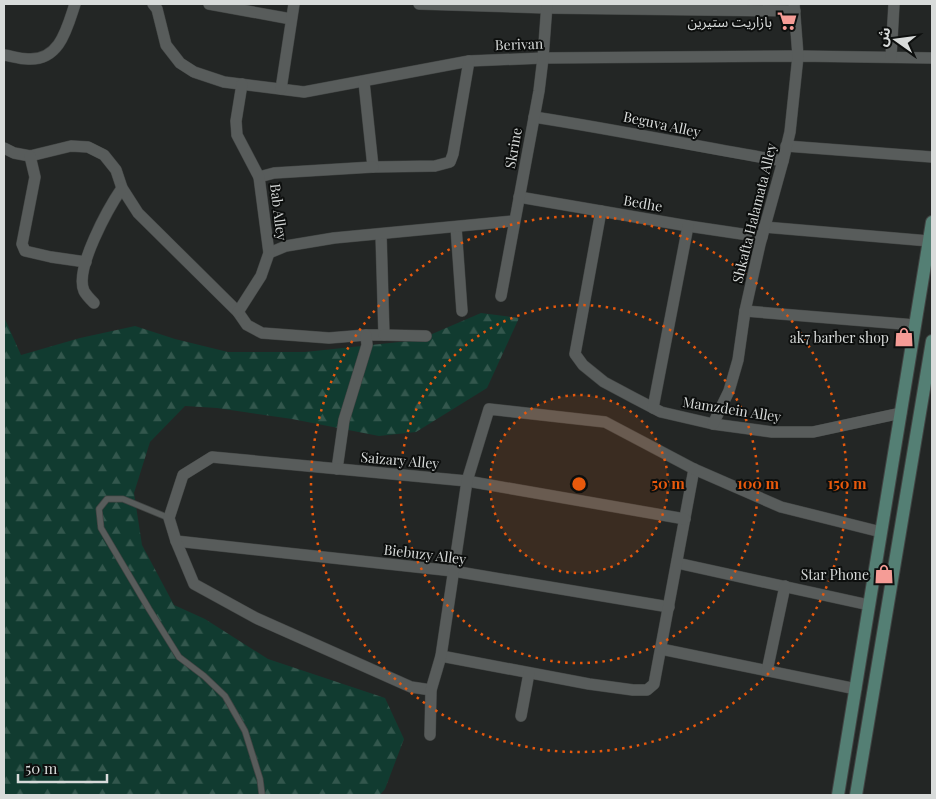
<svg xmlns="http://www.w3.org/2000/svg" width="936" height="799" font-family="'Playfair Display','Noto Sans Arabic',serif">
  <defs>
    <pattern id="forest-firs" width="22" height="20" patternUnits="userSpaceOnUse" patternTransform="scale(1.25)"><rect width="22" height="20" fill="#113b30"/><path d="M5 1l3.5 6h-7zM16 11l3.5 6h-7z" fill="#33574d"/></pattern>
  </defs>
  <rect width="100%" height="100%" fill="#232625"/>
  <path fill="url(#forest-firs)" d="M481 313 519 318 487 388 416 432 379 436 292 419 217 408 185 406 150 442 134 493 142 545 174 605 205 619 268 659 385 698 404 739 385 789 380 795H4V317L21 355 80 338 135 326 175 339 228 352H305L418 340Z"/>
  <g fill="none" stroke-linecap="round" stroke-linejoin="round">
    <defs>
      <path id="lane" d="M169 518 123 499H107L99 509 101 528 149 609 179 657 204 676 225 696 245 731 260 779 262 795"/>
      <g id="street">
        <path d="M153 4 157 9 166 45 180 63 194 72 224 82 304 92 469 61 543 58 798 56 932 58"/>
        <path d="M209 4 291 19"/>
        <path d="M419 4 546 8 795 11"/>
        <path d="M4 55C11 56 20 59 28 59 60 61 67 28 75 4"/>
        <path d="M891 57 894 4"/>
        <path d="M364 82 373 167 435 166 450 162 453 154 469 61"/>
        <path d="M281 89 294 4"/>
        <path d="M534 117C618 130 700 147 783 161"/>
        <path d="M786 146 932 157"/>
        <path d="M4 148 14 153 30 156 71 146 88 147 104 155 116 170 122 188 138 213 238 312 247 325 262 333 329 338 366 335H384L381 234"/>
        <path d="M30 156 35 177 22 244 25 251 51 257 86 262"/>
        <path d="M259 177 274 173 373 167"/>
        <path d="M519 197 688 226 762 237"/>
        <path d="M601 211 575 354 583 365 604 382 634 398 661 412 713 424 772 432H813L901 413"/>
        <path d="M456 227 462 311"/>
        <path d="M764 227 929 241"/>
        <path d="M269 253 286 246 334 238 513 221"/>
        <path d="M501 296 539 91 543 58 547 4"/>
        <path d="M94 303C91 300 86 295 84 291 74 269 109 207 122 188"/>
        <path d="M745 311 915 325"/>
        <path d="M238 312 261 276 269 253 259 177 237 135 236 121 242 84"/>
        <path d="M384 335 426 336"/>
        <path d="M653 408 688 226"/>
        <path d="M713 424 729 391 738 360 745 311 760 244 783 161 790 132 798 56 794 4"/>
        <path d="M337 469 344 420 367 345 366 335"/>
        <path d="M176 541 453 571 669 607"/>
        <path d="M677 563 869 605"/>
        <path d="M661 649 856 689"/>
        <path d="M441 656 589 684 633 690H647L654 684 694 469"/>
        <path d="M767 671 785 586"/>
        <path d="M431 690 411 687 256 618 194 584 176 541 169 518 183 475 212 457 467 481 685 519"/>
        <path d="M521 716 529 673"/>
        <path d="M430 735 431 690 441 656 467 481 489 409 605 422 694 469 781 507 881 532"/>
      </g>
      <g id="secondary">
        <path d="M838 795 932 222"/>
        <path d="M856 795 932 341"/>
      </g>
    </defs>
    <use href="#lane" stroke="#414443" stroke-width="7"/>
    <use href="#street" stroke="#414443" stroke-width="12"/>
    <use href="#secondary" stroke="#414443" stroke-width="14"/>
    <use href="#lane" stroke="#585c5b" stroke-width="5.5"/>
    <use href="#street" stroke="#585c5b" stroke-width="11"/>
    <use href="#secondary" stroke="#547f74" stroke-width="12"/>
  </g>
  <circle cx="579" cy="484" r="89" fill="#e8590c" fill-opacity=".12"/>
  <g fill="none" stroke="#e8590c" stroke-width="2.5" stroke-dasharray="2.5 5">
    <circle cx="579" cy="484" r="89"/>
    <circle cx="579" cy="484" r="179"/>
    <circle cx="579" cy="484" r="268"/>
  </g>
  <defs>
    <symbol id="supermarket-bare" viewBox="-9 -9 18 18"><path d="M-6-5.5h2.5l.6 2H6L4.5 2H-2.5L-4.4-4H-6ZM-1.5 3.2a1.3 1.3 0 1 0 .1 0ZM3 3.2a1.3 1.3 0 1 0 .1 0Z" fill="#f59c96" stroke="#0d0f0e" stroke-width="2.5" paint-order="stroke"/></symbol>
    <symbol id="shop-bare" viewBox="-9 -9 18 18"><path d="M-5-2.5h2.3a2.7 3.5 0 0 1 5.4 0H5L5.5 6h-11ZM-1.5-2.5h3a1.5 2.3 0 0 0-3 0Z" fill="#f59c96" stroke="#0d0f0e" stroke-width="2.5" paint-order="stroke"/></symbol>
  </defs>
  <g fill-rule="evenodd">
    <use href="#supermarket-bare" x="773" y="7" width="28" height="28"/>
    <use href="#shop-bare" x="890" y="323" width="28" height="28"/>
    <use href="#shop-bare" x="870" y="560" width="28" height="28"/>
  </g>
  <g text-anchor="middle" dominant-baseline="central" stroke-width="4" stroke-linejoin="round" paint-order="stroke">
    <g font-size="14" fill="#d8dbda" stroke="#0d0f0e" text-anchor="end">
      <text x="772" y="21">بازاريت ستيرين</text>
      <text x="889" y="337">ak7 barber shop</text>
      <text x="869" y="574">Star Phone</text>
    </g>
    <g font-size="14" fill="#d8dbda" stroke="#0d0f0e">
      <text transform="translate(519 44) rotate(-2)">Berivan</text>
      <text transform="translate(662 124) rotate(12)">Beguva Alley</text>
      <text transform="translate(513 148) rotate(-80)">Skrine</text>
      <text transform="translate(643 203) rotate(10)">Bedhe</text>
      <text transform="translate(279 212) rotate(83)">Bab Alley</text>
      <text transform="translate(754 213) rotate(-76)">Shkafta Halamata Alley</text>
      <text transform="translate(732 409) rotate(9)">Mamzdein Alley</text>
      <text transform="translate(400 460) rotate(5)">Saizary Alley</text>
      <text transform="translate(425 554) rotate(7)">Biebuzy Alley</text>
    </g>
  </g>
  <circle cx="579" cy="484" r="8" fill="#e8590c" stroke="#0d0f0e" stroke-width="2.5"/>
  <g font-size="15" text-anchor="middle" font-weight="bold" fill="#e8590c" stroke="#0d0f0e" stroke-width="4" stroke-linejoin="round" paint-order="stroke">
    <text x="668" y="489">50 m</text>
    <text x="758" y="489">100 m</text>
    <text x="847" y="489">150 m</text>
  </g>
  <rect width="936" height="799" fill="none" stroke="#d8dbda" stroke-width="10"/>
  <g transform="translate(896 40) rotate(284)" stroke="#0d0f0e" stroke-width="4" paint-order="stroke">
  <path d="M0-4L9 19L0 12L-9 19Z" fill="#d8dbda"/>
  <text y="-8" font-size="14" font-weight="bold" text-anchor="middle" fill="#d8dbda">ش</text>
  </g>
  <path d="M18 774v8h89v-8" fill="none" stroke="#d8dbda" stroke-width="2.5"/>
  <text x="25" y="774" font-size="15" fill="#d8dbda" stroke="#0d0f0e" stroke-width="4" paint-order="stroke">50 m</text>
</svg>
